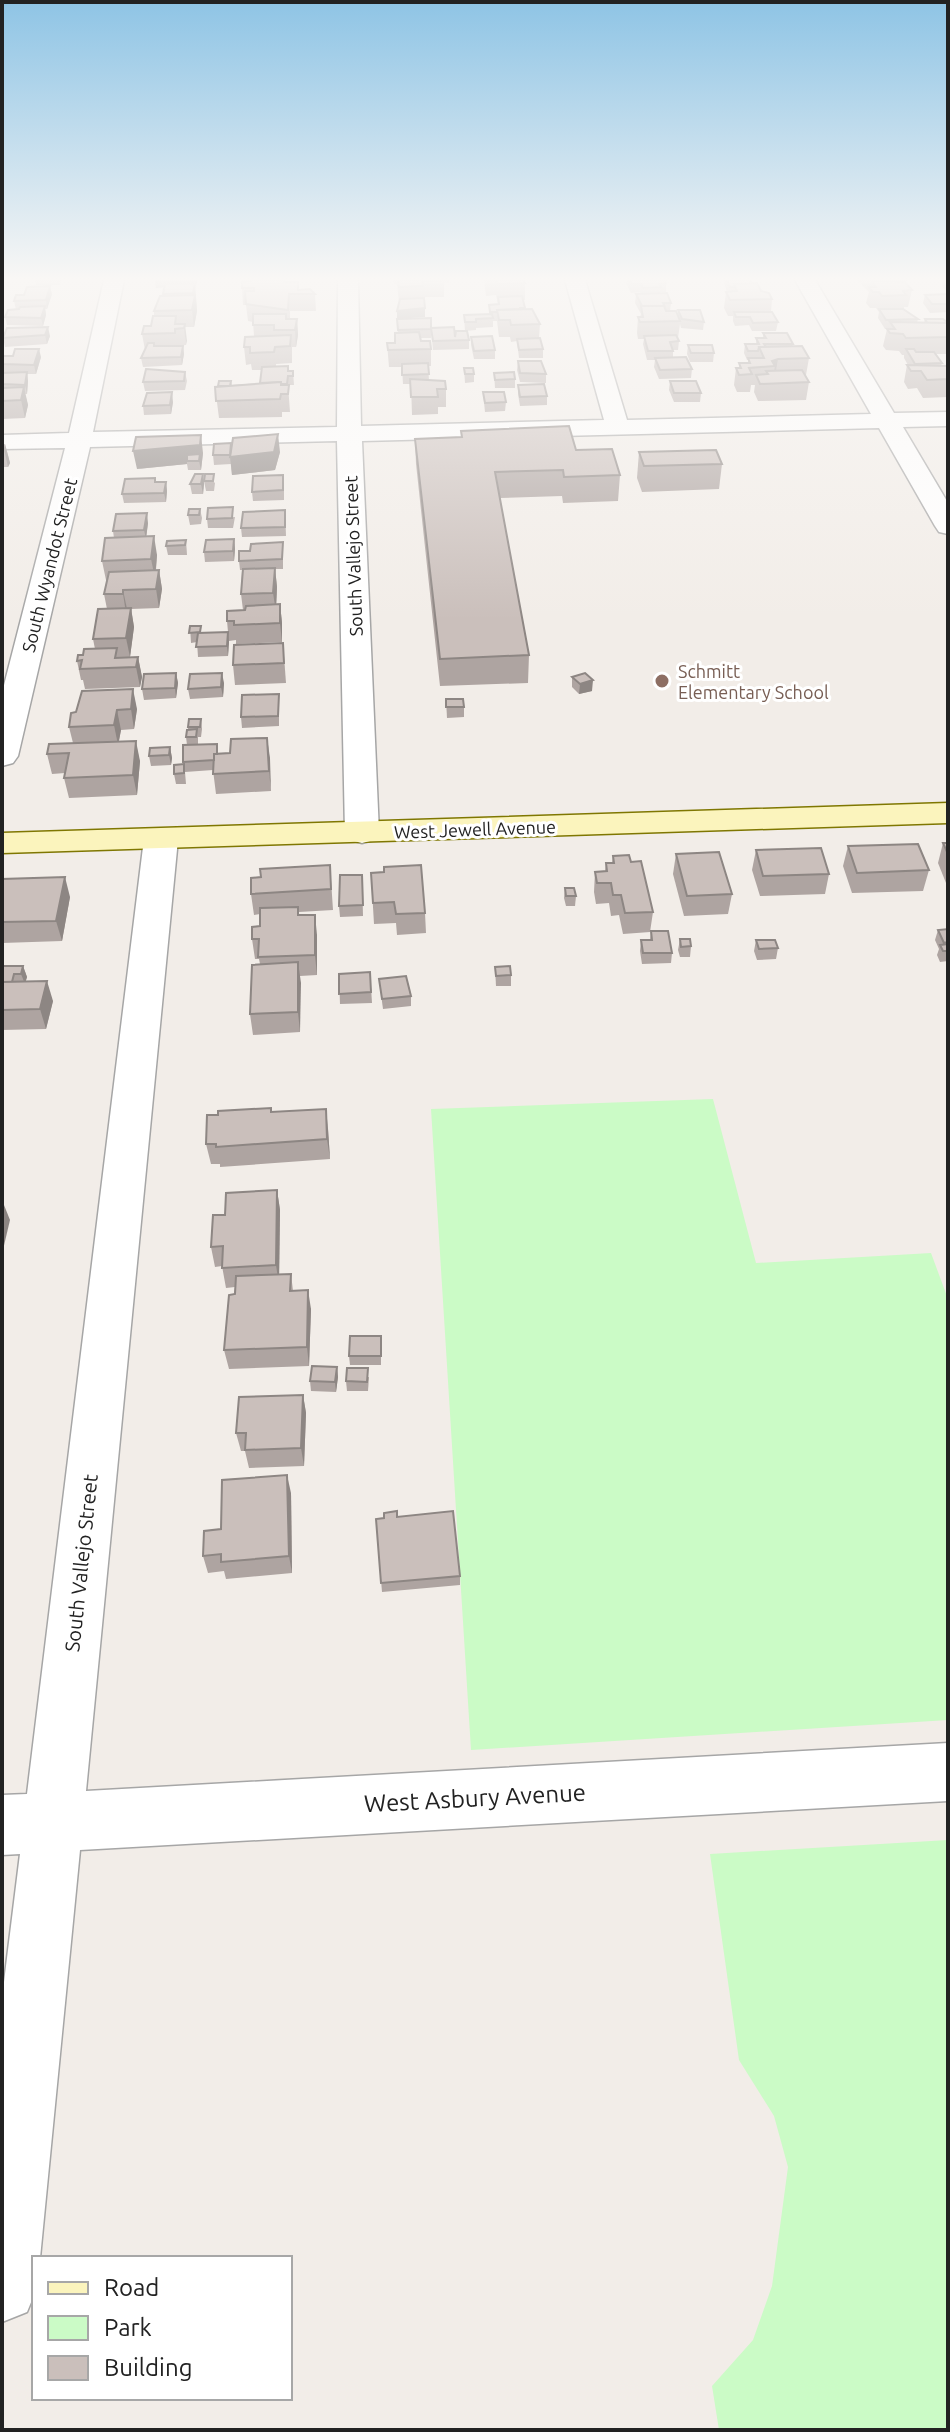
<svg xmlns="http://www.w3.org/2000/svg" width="950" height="2432" font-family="Ubuntu,sans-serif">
  <rect width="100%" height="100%" fill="#f2ede8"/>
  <g fill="#cbfbc6">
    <path d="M713 1099 756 1263 931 1253 948 1299V1720L471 1750 431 1109Z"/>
    <path d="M948 1840V2430H719L712 2386 753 2340 772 2286 788 2167 774 2116 739 2060 710 1854Z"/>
  </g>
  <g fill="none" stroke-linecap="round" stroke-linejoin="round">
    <defs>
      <g id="street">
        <path d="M104 280H124L93 432 337 427 338 280H358L361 426 604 420 565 280H585L627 420 871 414 795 280H815L894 413 948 412V426L903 427 948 503V534L939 532 935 526 879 428 362 441 379 833 374 840 362 843 350 840 345 833 337 441 90 447 18 756 13 763 2 766V693L65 448 2 449V435L69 433Z"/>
        <path d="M161 829 173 832 178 839 86 1791 948 1743V1801L80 1850 40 2258H34V2295L27 2312 2 2322V1998L20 1854 2 1855V1795L27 1794 144 839 149 832Z"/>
      </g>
      <path id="secondary" d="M948 803V823L2 853V833Z"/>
    </defs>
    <use href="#street" stroke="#a6a6a6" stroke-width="3"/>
    <use href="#secondary" stroke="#7f7702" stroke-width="3"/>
    <use href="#street" fill="#fff" fill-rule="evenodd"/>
    <use href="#secondary" fill="#fbf4bd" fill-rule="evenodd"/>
  </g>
  <g fill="#aea4a1">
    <path d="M35 280H61L60 285H36Z"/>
    <path d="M155 280H197V284H195L197 311 194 327H185L186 345H178L183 346 184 354 182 365 143 367 141 358 145 350 142 334 151 326 154 316V311L163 296 164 287 156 288Z"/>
    <path d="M251 280H290H284V282H298L299 290 315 294 316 311H290V319H297L298 335 296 347H292V363L276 364V366L288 371H293L294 385H288L290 412H282V417L219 418 215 387 231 381 232 385 260 383 261 370H252L251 364 246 365 244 347 254 336 253 322 248 321 246 305H243L242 288 251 281Z"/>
    <path d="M393 280H449V283H444V297H423L425 317 399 302 397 284H394Z"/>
    <path d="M484 280H523L525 283V300H523L525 309 540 324 539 338 543 349V358H519L517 341 511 342 510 337H499L497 321H493V327L476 328V330L465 331 464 315 489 314V305L498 304 496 295 486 296Z"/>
    <path d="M627 280H665L666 283V292H660V293L671 303 670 311 678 316V310L704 322 703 330 681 328 680 324 678 338 679 341 678 350H673V358L692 369 691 378 659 379 654 367 655 360H647L643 344 644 339H638L637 333 638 317H640L641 314 635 303 636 294H641L640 292 631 293 626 283Z"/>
    <path d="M723 280H750L752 284 772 299 771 312 778 322 776 331H752L749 325 735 326 733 321V316H728L724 308 726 292H727Z"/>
    <path d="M857 280H907L906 283 912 290 908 307H904V309L918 319 917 323H924L925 319 948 323V354H935L942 363 941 366H948V397L923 398 917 388 908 389 904 382 907 365H908L904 358V355H902L899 351 886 350 883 346 887 329 889 328 885 329 878 318 879 312 876 308H870L866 303 869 292Z"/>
    <path d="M943 280H948V293L942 286Z"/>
    <path d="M52 294 47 309H45L46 315 43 326 7 325 5 317 16 310 14 301Z"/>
    <path d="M948 294V312L930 313 923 303 925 295Z"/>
    <path d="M431 318V338H420L421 341 431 349V366H428L429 380 446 389V407H438V414L412 415 411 384H403L402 367H389L387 343H395L398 333 397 319Z"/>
    <path d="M7 328 50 336 47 344 5 347 3 338Z"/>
    <path d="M431 328 469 340V349L433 350Z"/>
    <path d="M763 333 793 344 792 347 809 358 806 375H805L809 382 806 400 758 401 754 392 755 385H751L750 392H737L734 385 736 368H739V363H748V360H747L744 353 745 344H756V338H763Z"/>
    <path d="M471 337 495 350V359H474L471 345Z"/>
    <path d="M688 345 714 353 713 362H690L687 354Z"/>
    <path d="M41 357 36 374H27L28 381 27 394H25L28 405 25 418 2 419V358Z"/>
    <path d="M518 361 546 374V383L520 382 517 370Z"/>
    <path d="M464 368 474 374V382L465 383Z"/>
    <path d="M185 372 187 381 185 390 145 391 143 382Z"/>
    <path d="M494 373 515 379V388H495Z"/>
    <path d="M670 381 701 393 700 402H674L669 390Z"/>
    <path d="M518 385 547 396V405L520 406 518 394Z"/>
    <path d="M483 392 506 402 505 411 485 412Z"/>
    <path d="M173 402 171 414 144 415 143 406Z"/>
    <path d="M461 431 576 450 620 475 618 501 563 503 562 496 500 498 529 655 528 683 440 686 416 464 415 439 461 437Z"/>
    <path d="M5 444 10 463 8 467H2V445Z"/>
    <path d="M231 448 280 452 275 470 232 475 231 464 214 465 213 455Z"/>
    <path d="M639 452 722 464 719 489 642 492 637 478Z"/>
    <path d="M203 453 201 470H188L187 464 137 469Z"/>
    <path d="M203 474 204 484 203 494H192L190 484Z"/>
    <path d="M205 474 215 483 214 491H206L204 481Z"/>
    <path d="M156 482H166L167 491 166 502 124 503 122 494Z"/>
    <path d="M284 485V500L253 501 252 492Z"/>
    <path d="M200 509 202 518 201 524 190 525 188 515Z"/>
    <path d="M285 510 286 536 242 537 241 528Z"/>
    <path d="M235 517 233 528H208L207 519Z"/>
    <path d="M148 523 146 537 157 555 156 570H159L162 589 159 608 131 609 134 627 130 657H138L142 677 140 687 85 689 83 680H81L77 661 83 655 95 649 93 639 107 609 104 594 108 580H106L102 561 114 538 113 531Z"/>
    <path d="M234 539 235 549 234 561 205 562 204 552Z"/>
    <path d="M186 540 187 555H168L166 546Z"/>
    <path d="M283 542V569H275L277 587 276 604H280L282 623V642L236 644V640L229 641 228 656 198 657 197 642 191 643 190 626 202 633 228 632 227 621 243 610 241 594 242 570H240L239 561 250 551Z"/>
    <path d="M283 643 286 683 235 685 233 665Z"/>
    <path d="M176 673 178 683 176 698 144 700 142 689Z"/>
    <path d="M572 677 592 691 579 694 572 687Z"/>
    <path d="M224 683 223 697 190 699 188 689Z"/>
    <path d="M279 694V726L242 728 241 717Z"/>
    <path d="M446 699 464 707V717L447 718Z"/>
    <path d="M137 709 134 729 121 730 119 741 140 761 137 795 69 798 64 778 65 773 52 774 47 754 73 743 69 727 76 712Z"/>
    <path d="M201 719 202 729 201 737H198V744L219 754 230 753 267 738 271 791 216 794 213 770 185 772 186 784H176L174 774 183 764V762L187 745 186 737 188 730V727Z"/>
    <path d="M170 747 172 758 171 765 151 766 149 756Z"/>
    <path d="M943 843H948V888L938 863Z"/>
    <path d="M848 846 929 870 923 891 852 893 843 866Z"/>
    <path d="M756 850 829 874 825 894 760 896 752 870Z"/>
    <path d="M676 854 732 894 728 914 684 916 673 874Z"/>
    <path d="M613 856 631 862 653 912 650 932 623 934 619 915 611 916 609 903 596 904 594 892 595 872 605 871 606 863H612Z"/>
    <path d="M330 865 333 910 299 912V915L317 935V975L300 976V1032L253 1035 250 1014 260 964 259 959H255L252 939 260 926V914L254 915 251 894 261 877Z"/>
    <path d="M371 873 425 913 426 933 397 935 396 923 374 924Z"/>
    <path d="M362 875 363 916 340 917 339 906Z"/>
    <path d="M2 879 70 897 62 941 2 943Z"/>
    <path d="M565 888 576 896 575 906H566L564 898Z"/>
    <path d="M948 929V961L940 962 937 955 939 949 935 940 938 930Z"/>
    <path d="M651 931 672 953 671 963 642 964 640 951 641 940H650Z"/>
    <path d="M680 939 691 946 690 957H680L678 950Z"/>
    <path d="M756 940 778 948 776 959 757 960 754 951Z"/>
    <path d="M2 966H23L27 977 25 982 53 1001 46 1029 2 1030Z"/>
    <path d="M495 967 511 975V986H496Z"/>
    <path d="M370 972 372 1003 340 1004 339 974Z"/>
    <path d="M379 979 411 996V1006L383 1009Z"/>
    <path d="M271 1108 272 1112 328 1129 330 1159 220 1167V1164H211L206 1144 218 1115Z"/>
    <path d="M277 1190 280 1210 279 1274H291L293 1291 311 1309 309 1366 229 1369 224 1350 235 1287 226 1288 222 1266 215 1267 211 1247 225 1215Z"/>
    <path d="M381 1336V1365H350L349 1356Z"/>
    <path d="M337 1367 338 1377 336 1392 311 1391 310 1381Z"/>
    <path d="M369 1377 368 1391H347L346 1381Z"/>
    <path d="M303 1395 306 1413 304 1466 249 1468 245 1451H241L236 1433Z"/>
    <path d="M291 1493 292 1573 226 1579 224 1571 208 1573 203 1556Z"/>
    <path d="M397 1517 460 1576V1585L382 1592 376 1519Z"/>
  </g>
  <g fill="#8d8683">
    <path d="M155 280H197V284L156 288Z"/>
    <path d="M195 284 197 311 194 327 192 310Z"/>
    <path d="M50 286 52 294 47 309 46 300Z"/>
    <path d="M45 306 46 315 43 326 41 318Z"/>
    <path d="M425 308V317L397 319V311Z"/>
    <path d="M297 319 298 335 296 347 295 330Z"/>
    <path d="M185 324 187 341 186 345 184 328Z"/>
    <path d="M48 327 50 336 47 344 45 335Z"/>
    <path d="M183 346 184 354 182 365 181 357Z"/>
    <path d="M39 349 41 357 36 374 34 365Z"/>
    <path d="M778 359 775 376 773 377 775 366 772 361Z"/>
    <path d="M27 372 28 381 27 394 25 385Z"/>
    <path d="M24 387 28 405 25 418 21 400Z"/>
    <path d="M172 392 173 402 171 414 170 405Z"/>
    <path d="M278 434 280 452 275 470 232 475 230 457Z"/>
    <path d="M201 435 203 453 201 470 199 461H187V464L137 469 133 451Z"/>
    <path d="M5 444 10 463 8 467 4 449Z"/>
    <path d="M203 474 204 484 203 494 201 484Z"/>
    <path d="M166 482 167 491 166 502 164 493Z"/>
    <path d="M147 513 148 523 146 539 144 530Z"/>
    <path d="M154 536 157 555 155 578 151 559Z"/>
    <path d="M234 539 235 549 234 561 233 551Z"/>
    <path d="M275 568 277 587 276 612 273 593Z"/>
    <path d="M159 570 162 589 159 608 156 589Z"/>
    <path d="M123 590 127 609 126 613 123 594Z"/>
    <path d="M280 604 282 623V642L280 623Z"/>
    <path d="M131 608 134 627 130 657 126 638Z"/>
    <path d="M228 632 229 642 228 656 227 646Z"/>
    <path d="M138 657 142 677 140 687 136 667Z"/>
    <path d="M176 673 178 683 176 698 175 688Z"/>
    <path d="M222 673 224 683 223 697 221 687Z"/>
    <path d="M593 680 592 691 579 694 580 684Z"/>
    <path d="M133 689 137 709 134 729 131 709Z"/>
    <path d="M117 710 121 730 118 745 114 725Z"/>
    <path d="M267 738 270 758 271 791 269 771Z"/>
    <path d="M136 741 140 761 137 795 133 775Z"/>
    <path d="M170 747 172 758 171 765 169 755Z"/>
    <path d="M65 877 70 897 62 941 56 921Z"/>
    <path d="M315 915 317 935V975L315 955Z"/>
    <path d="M298 962 301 983 300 1032 298 1012Z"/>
    <path d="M23 966 27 977 25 984 21 974Z"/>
    <path d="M47 981 53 1001 46 1029 40 1009Z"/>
    <path d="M326 1109 328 1129 330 1159 327 1139Z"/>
    <path d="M277 1190 280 1210 279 1285 276 1265Z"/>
    <path d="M2 1200 10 1220 2 1254Z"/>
    <path d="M308 1290 311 1309 309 1366 307 1347Z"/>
    <path d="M337 1367 338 1377 336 1392 335 1382Z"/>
    <path d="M303 1395 306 1413 304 1466 301 1448Z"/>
    <path d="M287 1475 291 1493 292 1573 289 1556Z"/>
  </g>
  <g fill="#cabfbb" stroke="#8d8683" stroke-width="2">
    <path d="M251 280H284V282H298V290L310 289 315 294H289L288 310 246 304 245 291H254V288H242V282L251 281Z"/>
    <path d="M398 280H444L422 281 423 286 399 287Z"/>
    <path d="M496 280H523L525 283 497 284Z"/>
    <path d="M629 280H665L666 283 659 284 661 287 643 288 641 284H632Z"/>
    <path d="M727 280H750L752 284H734V287H730Z"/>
    <path d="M872 281 905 282 912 290 903 291 906 295 882 296 879 292H873L869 287H876Z"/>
    <path d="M757 283 761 291 769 293 772 299 730 300 726 292 737 291 734 284Z"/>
    <path d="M165 284H195L193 293 163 294Z"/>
    <path d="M50 286 46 300 14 301 16 295H24L27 287Z"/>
    <path d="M667 293 671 303H663L665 307 664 306H642L636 294Z"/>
    <path d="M948 294V304H932L925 295Z"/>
    <path d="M195 295 192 310 154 311 160 296Z"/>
    <path d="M522 296 525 308H520V309L497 310V312H490L489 305 499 304 498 297Z"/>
    <path d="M424 298 425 308 397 311 400 299Z"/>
    <path d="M45 306 41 318 5 317 8 310 19 309 20 307Z"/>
    <path d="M641 306H664L666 311H676L680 321 640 322 638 317H643Z"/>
    <path d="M532 309 540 324 511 325 510 320H499L497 310Z"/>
    <path d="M879 309H903L918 319 886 320Z"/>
    <path d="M678 310H700L704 322 682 319Z"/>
    <path d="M734 312H772L778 322 753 323 750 317H736Z"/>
    <path d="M253 314H286V319H297L295 330H274V325H253Z"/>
    <path d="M492 314 493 318 476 319V322H465L464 315Z"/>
    <path d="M153 316H176L175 324H185L184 328 175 329V333L142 334 144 326H151Z"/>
    <path d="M431 318V329L398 330 397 319Z"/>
    <path d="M925 319H943L948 323H927Z"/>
    <path d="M890 322 948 323V337L906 338 903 334 890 333 887 329H895Z"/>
    <path d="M48 327 45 335 3 338 7 328Z"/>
    <path d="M454 327 455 337 456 331H467L469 340 433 341 431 328Z"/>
    <path d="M419 332 421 341H430L431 349 388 350 387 343H395V333Z"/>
    <path d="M763 333H787L793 344H764L766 347H759L758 351H748L745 344H759L756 338H766Z"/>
    <path d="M291 335 290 346 275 347 274 352 250 353V347H244L245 337Z"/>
    <path d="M676 335 679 341 670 342 673 351H648L644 336Z"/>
    <path d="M492 336 495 350 474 351 471 337Z"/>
    <path d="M540 338 543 349 519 350 517 339Z"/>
    <path d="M148 343H154V346H183L181 357 141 358Z"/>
    <path d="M688 345H712L714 353H691Z"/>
    <path d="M802 346 809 358 778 359 772 361 775 366 749 368 752 374 739 375 736 368H741L739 363H750L748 358H764L759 347Z"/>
    <path d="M15 349H39L34 365 2 364 3 356H13Z"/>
    <path d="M906 349H914L916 352H934L942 363 915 364Z"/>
    <path d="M686 357 692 369 660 370 655 358Z"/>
    <path d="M518 361H541L546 374 520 373Z"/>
    <path d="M428 363 429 374 402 375V364Z"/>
    <path d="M907 365 948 366V379L927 380 921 371H911Z"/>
    <path d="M288 366V371H293V376H288L287 384H281V382L260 383 262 367Z"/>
    <path d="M464 368H473L474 374H465Z"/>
    <path d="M146 369 185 372 184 381 143 382Z"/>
    <path d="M802 370 809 382 760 384 756 375 768 374 766 371Z"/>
    <path d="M27 372 25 385 2 384V373Z"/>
    <path d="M514 372 515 379 495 380 494 373Z"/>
    <path d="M410 379 445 381 446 389H437L438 397H411Z"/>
    <path d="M219 381H231L230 386H218Z"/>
    <path d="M670 381H696L701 393H674Z"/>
    <path d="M281 382V385H289L288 394H281L280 399 216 401 215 387Z"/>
    <path d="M544 384 547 396 520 397 518 385Z"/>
    <path d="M24 387 21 400 2 401V388Z"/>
    <path d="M172 392 170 405 143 406 147 393Z"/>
    <path d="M483 392H504L506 402 485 403Z"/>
    <path d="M569 426 576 450 612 449 620 475 564 477 563 470 495 472 529 655 440 659 415 439 462 437 461 431Z"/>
    <path d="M278 434 274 452 230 457 233 438Z"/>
    <path d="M201 435 200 445 133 451 136 437Z"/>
    <path d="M231 443 230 455H213L214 444Z"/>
    <path d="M716 450 722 464 644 466 639 452Z"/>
    <path d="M200 454 199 461H187V455Z"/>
    <path d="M195 474H203L201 484H190Z"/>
    <path d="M205 474H214L213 481H204Z"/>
    <path d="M283 475V490L252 492 253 476Z"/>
    <path d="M155 478V482H166L164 493 122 494 125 479Z"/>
    <path d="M233 507 232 518 207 519 208 508Z"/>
    <path d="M189 509H200L199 515H188Z"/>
    <path d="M285 510V527L241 528 243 512Z"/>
    <path d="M147 513 144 530 113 531 116 514Z"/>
    <path d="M154 536 151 559 102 561 105 538Z"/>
    <path d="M234 539 233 551 204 552 206 540Z"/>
    <path d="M186 540 185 545 166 546 167 541Z"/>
    <path d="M283 542 282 559 239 561V551H250L251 544Z"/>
    <path d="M275 568 273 593 241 594 243 569Z"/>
    <path d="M159 570 156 589 123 590V594H104L109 572Z"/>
    <path d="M280 604V623L234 625V621H227V611L245 610 246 606Z"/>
    <path d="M131 608 126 638 93 639 98 609Z"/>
    <path d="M190 626H201L200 632 189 633Z"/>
    <path d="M228 632 227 646 196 647 198 633Z"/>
    <path d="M283 643 284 663 233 665 234 645Z"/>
    <path d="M117 648 115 658 138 657 136 667 80 669 82 660 77 661 78 655H83L84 649Z"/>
    <path d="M176 673 175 688 142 689 144 674Z"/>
    <path d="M222 673 221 687 188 689 190 674Z"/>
    <path d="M585 673 593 680 580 684 572 677Z"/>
    <path d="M133 689 131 709 117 710 114 725 69 727 71 713 76 712 82 691Z"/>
    <path d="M279 694 278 716 241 717 242 695Z"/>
    <path d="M446 699H463L464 707H446Z"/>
    <path d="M189 719H201L200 727H188Z"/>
    <path d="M197 729 196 737H186L187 730Z"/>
    <path d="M267 738 269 771 213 774 214 754 230 753 231 739Z"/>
    <path d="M136 741 133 775 64 778 69 753 47 754 49 744Z"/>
    <path d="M217 744V754H214V760L183 762V745Z"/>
    <path d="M170 747 169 755 149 756 150 748Z"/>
    <path d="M184 764V773L174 774V765Z"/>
    <path d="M943 843H948V854Z"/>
    <path d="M918 844 929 870 857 873 848 846Z"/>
    <path d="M821 848 829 874 763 876 756 850Z"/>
    <path d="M719 852 732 894 687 896 676 854Z"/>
    <path d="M629 855 631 862 641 861 653 912 625 913 621 895H613L611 883H597L595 872 607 871 606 863H614L613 856Z"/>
    <path d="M330 865 331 889 251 894V878L261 877 260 869Z"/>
    <path d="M421 865 425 913 396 914 394 902 373 903 371 873 384 872V867Z"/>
    <path d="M340 875H362L363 905 339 906Z"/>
    <path d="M65 877 56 921 2 922V879Z"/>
    <path d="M565 888H574L576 896H566Z"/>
    <path d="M298 907V915H315V955L258 957 259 939H252V927L260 926V908Z"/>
    <path d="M948 929V942L944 943 938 930Z"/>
    <path d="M651 931H668L672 953H643L641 940H652Z"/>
    <path d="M680 939H690L691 946 681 947Z"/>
    <path d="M756 940H775L778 948 759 949Z"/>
    <path d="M948 944V951H943L940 945Z"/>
    <path d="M298 962V1012L250 1014 252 965Z"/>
    <path d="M2 966H23L21 974H14L12 982H2Z"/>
    <path d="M510 966 511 975 496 976 495 967Z"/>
    <path d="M370 972 371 992 339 994V974Z"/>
    <path d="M406 976 411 996 382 999 379 979Z"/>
    <path d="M47 981 40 1009 2 1010V982Z"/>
    <path d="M271 1108V1112L326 1109 327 1139 216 1147V1144H206L207 1115H218V1111Z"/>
    <path d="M277 1190 276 1265 222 1268 223 1246 211 1247 213 1215H225L226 1193Z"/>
    <path d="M291 1274 290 1291 308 1290 307 1347 224 1350 229 1295 235 1294 236 1276Z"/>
    <path d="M350 1336H381V1356H349Z"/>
    <path d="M312 1366 337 1367 335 1382 310 1381Z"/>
    <path d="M347 1368H368L367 1382 346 1381Z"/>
    <path d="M303 1395 301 1448 245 1450 246 1433H236L239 1397Z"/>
    <path d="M287 1475 289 1556 221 1562V1554L203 1556 204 1531 221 1529 222 1480Z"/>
    <path d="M397 1511V1517L453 1511 460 1576 381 1583 376 1519 384 1518V1513Z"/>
  </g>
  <linearGradient id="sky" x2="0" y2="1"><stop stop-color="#8ec4e5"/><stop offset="0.45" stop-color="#f9f7f5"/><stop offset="1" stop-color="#f9f7f5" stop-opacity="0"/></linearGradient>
  <rect width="950" height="620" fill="url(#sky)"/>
  <circle fill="#8d6e63" stroke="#fff" stroke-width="3" cx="662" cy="681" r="8"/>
  <g text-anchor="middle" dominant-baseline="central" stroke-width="6" stroke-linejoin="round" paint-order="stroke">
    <g font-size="18" fill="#222" stroke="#fff">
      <text transform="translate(353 556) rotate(-92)">South Vallejo Street</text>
      <text transform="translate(49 565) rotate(-76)">South Wyandot Street</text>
      <text transform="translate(475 829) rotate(-2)">West Jewell Avenue</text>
    </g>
    <g font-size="18" fill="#785e54" stroke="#fff" text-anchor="start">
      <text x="678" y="671">Schmitt<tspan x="678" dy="21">Elementary School</tspan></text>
    </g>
    <g font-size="20" fill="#222" stroke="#fff">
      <text transform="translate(81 1563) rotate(-84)">South Vallejo Street</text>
    </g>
    <g font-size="24" fill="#222" stroke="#fff">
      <text transform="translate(475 1798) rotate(-3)">West Asbury Avenue</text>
    </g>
  </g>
  <rect width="950" height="2432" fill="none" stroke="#222222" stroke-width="8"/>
  <rect x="32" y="2256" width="260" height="144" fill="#ffffff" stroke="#a7a7a7" stroke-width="2"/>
  <rect x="48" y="2282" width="40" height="12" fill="#fbf4bd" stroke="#a7a7a7" stroke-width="2"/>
  <text x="104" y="2296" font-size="24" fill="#222222">Road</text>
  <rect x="48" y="2316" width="40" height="24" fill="#cbfbc6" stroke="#a7a7a7" stroke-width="2"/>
  <text x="104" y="2336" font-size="24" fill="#222222">Park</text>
  <rect x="48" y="2356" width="40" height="24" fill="#cabfbb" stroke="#a7a7a7" stroke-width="2"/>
  <text x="104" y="2376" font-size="24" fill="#222222">Building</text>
</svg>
